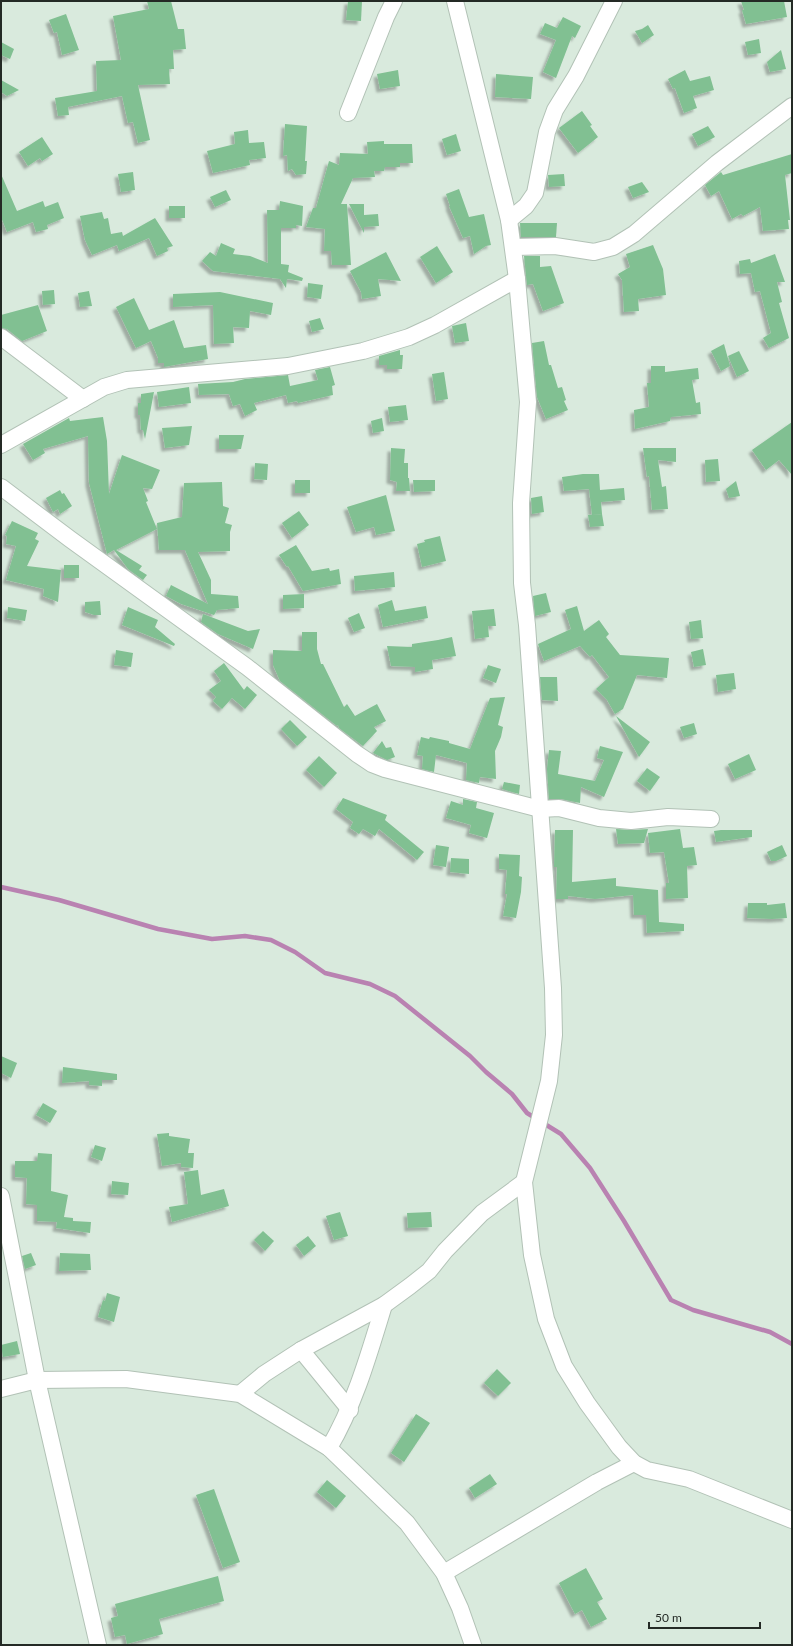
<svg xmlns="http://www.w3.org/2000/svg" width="793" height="1646" font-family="Lato,sans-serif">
  <defs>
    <filter id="shadow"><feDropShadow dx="-3.5" dy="3.5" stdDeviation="1" flood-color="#0004"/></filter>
  </defs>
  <rect width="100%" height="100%" fill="#d9eadd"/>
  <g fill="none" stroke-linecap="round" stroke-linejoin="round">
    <path stroke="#b982b1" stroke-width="4.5" d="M1 887 59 900 158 929 212 939 245 936 271 940 295 952 325 973 370 984 395 996 470 1056 486 1072 512 1094 527 1113 561 1134 590 1168 624 1221 671 1300 693 1310 770 1332 792 1344"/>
  </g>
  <g fill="#81c092" filter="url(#shadow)">
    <path d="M147 1H171L178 29H184L186 49 173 50 174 69H169L170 84 138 85 150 140 138 143 133 122 128 123 122 96 68 107 69 115 58 116 55 98 97 91 96 61 121 60 113 16 149 9Z"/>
    <path d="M348 1H362L361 21 346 20Z"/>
    <path d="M741 1H784L787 17 746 24 742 10H744Z"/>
    <path d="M66 14 79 50 62 55 57 32 54 33 49 20Z"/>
    <path d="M563 17 581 26 575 38 572 36 556 78 543 72 556 40 540 34 545 23 557 28Z"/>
    <path d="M648 25 654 35 642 43 635 31 642 29Z"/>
    <path d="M759 39 761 53 748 55 745 42Z"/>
    <path d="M1 42 14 49 10 59 1 55Z"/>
    <path d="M781 50 786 69 770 72 767 62Z"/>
    <path d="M398 70 400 86 380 89 377 74Z"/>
    <path d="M685 70 690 81 710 76 714 90 693 96 697 108 684 113 675 88 673 89 668 79Z"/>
    <path d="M496 74 533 77 531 99 495 97Z"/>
    <path d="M1 80 19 90 7 96 1 92Z"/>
    <path d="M582 111 592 125 590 126 598 137 578 153 559 128Z"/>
    <path d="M285 124 307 126 305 161H307L306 174 296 175 292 169 288 171 287 155 283 156Z"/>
    <path d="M708 126 715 137 698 146 692 134Z"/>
    <path d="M248 130 249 143 264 142 266 158 249 160 250 165 213 173 207 151 235 144 234 132Z"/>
    <path d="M456 134 461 151 447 155 442 139Z"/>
    <path d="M42 137 53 154 42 161 40 158 28 166 19 152Z"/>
    <path d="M384 141V144H412L413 163H400V167H385L384 171H374L375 177 353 178 341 204H347L351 265H332L331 251H324L325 229 306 227 313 208H316L329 161 339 165 340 153 368 154 367 142Z"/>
    <path d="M792 154V173L785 175 790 220H788L789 229 763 231 760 207 743 216 741 214 732 219 719 191 711 196 705 185 721 172 723 175Z"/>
    <path d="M133 172 135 190 121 192 118 174Z"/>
    <path d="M1 174 17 211 43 201 45 207 58 202 64 218 47 225 48 229 36 232 33 222 7 232 1 217Z"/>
    <path d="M564 174 565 186 549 187 548 175Z"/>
    <path d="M642 182 649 192 633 198 628 187Z"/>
    <path d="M459 189 469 217 484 214 491 245 486 246 474 254 470 236 463 238 449 206H450L446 194Z"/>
    <path d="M226 190 231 200 215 207 210 197Z"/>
    <path d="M280 201 303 206 302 226 296 225V228H281V264L289 265 288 272 303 278 302 281 287 279 286 288 280 279 213 271 202 261 210 252 216 256 221 243 235 249 233 254 250 256 268 263 267 210H279Z"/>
    <path d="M349 204H364V215L378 214 379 226 364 227V233Z"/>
    <rect x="169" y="206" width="16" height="12"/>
    <path d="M102 212 104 219 108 218 111 234 122 232 123 236 155 218 173 246 167 248 168 251 157 256 149 238 119 251 117 245 92 255 85 240 80 216Z"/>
    <path d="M520 223H557L556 237H521Z"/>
    <path d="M653 245 663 269 666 295 638 299 639 311 624 312 622 280 618 274 630 267 626 254Z"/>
    <path d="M437 246 453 272 436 283 420 257Z"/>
    <path d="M386 252 401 281 378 279 381 296 362 299 361 292 350 271Z"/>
    <path d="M775 254 785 282H777L782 302 779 303 789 338 769 348 763 338 771 333 760 291 755 292 751 273 740 274 739 261 750 259 751 263Z"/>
    <path d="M524 256H540V267L551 266 564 303 543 311 533 284 527 285Z"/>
    <path d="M308 283 323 285 321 299 307 297Z"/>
    <path d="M54 290 55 304 43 305 42 291Z"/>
    <path d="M89 291 92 306 80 307 78 293Z"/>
    <path d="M220 292 273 303 271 315 250 311 249 328 233 327 234 343 214 344 213 305 173 307V294Z"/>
    <path d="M134 298 149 330 174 320 184 348 206 345 208 359 164 367V363H158V358L151 341 136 348 116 307Z"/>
    <path d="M38 305 47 331 22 341 7 329 1 328V315Z"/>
    <path d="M320 318 324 329 312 332 309 321Z"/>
    <path d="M466 323 469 341 455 343 452 326Z"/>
    <path d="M544 341 549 365H551L558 388 562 387 566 400 564 401 568 410 546 419 537 397 532 343Z"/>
    <path d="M724 344 730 366 721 371 711 351Z"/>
    <path d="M400 350V355H403L402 369H387V365H379V356Z"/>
    <path d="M739 351 749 371 737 377 728 356Z"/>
    <path d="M651 366H665V372L698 368 699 379 692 380 696 403 700 402 701 414 671 417 670 421 635 429 634 410 649 407 647 383H651Z"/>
    <path d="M330 367 335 385 332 386 333 395 298 403 297 401 288 403 286 395 254 403 257 410 245 416 240 404 233 406 229 394 199 395 198 384 233 382 245 379 288 375 290 386 318 380 315 370Z"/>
    <path d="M444 372 448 399 436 401 432 374Z"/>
    <path d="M189 387 191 403 159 407 157 392Z"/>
    <path d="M154 392 145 439 143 430H141L140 415H138V403H141V394Z"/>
    <path d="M406 405 408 420 390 422 388 407Z"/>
    <path d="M103 417 107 441 109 494 122 455 160 470 152 489 143 488 148 501 146 502 157 529 116 550 142 566 139 570 147 575 143 580 128 569 114 550 107 554 89 483 88 436 43 449 45 453 33 460 23 444 69 418 70 421Z"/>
    <path d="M382 418 384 431 373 433 371 421Z"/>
    <path d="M792 422V475L779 460 766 470 752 450Z"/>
    <path d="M192 426 189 445 165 448 162 428Z"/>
    <path d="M219 435H244L241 449H219Z"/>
    <path d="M391 448 405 449 404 463H408V478H409L410 491H396L397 482 390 480Z"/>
    <path d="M643 448H676V462L658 460 662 487 666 486 668 509 652 510 649 476 647 477Z"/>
    <path d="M718 459 720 481 706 482 705 460Z"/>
    <path d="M255 463 268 464 267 480 254 479Z"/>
    <path d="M583 474H599L600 490 624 488 625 500 601 502 602 514 592 515 589 489 564 491 562 477Z"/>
    <rect x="295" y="480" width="15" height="13"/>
    <path d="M413 480H435V491L414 492Z"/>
    <path d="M736 481 740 496 729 498 726 489Z"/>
    <path d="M222 482 223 506 229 508 225 523 232 525 230 532V551L198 552 211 580V594L238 596 239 608 217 610 214 615 181 604 166 596 171 585 208 604 185 550H159L157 523 182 517 184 483Z"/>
    <path d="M60 490 62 494 64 493 72 506 60 514 58 509 53 512 46 498Z"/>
    <path d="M386 495 395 531 376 535 374 527 356 532 347 507Z"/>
    <path d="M542 496 544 512 532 514 531 498Z"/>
    <path d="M299 511 309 525 292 538 282 523Z"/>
    <path d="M602 514 604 526 590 527 588 515Z"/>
    <path d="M12 521 38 533 35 539 39 541 27 566 61 570 58 602 43 596 44 589 6 580 16 546 6 544 7 536 5 535Z"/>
    <path d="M440 536 446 561 422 567 417 544 425 542 424 540Z"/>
    <path d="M296 545 312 571 329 568 330 571 339 569 341 584 303 591 288 566 287 567 279 555Z"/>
    <rect x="64" y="565" width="15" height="13"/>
    <path d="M394 572 395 587 355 591 354 576Z"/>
    <path d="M546 593 551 612 535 616 533 596Z"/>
    <path d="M304 594V608L283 609V595Z"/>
    <path d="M392 600 395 611 426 606 428 618 383 627 378 605Z"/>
    <path d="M100 601 101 615H94L85 612V602Z"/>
    <path d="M577 606 584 631 599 620 609 634 606 637 620 655 669 658 667 678 637 675 623 709 615 714 607 700 596 689 609 677 592 655 590 657 580 646 544 661 538 644 571 629 565 610Z"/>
    <path d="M8 607 27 610 25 621 7 618Z"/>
    <path d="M128 607 158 620 155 627 175 644 174 646 122 625Z"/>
    <path d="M494 609 496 626H488L489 637 475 639 472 611Z"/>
    <path d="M359 613 365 628 354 632 348 618Z"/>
    <path d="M203 614 248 631 260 629 253 649 218 634 201 622Z"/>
    <path d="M701 620 703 638 691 639 689 622Z"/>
    <path d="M302 632H317V649L321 664H323L344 707 347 704 355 716 377 704 386 721 374 727 377 731 363 746 339 728 338 725 337 726 280 681 273 665V650L302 651Z"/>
    <path d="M452 637 456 656 432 660 433 669 415 672V667L391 666 387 646 412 647V644L438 640Z"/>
    <path d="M703 649 706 665 694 667 691 652Z"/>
    <path d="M116 650 133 653 131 667 114 665Z"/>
    <path d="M224 663 244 690 247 686 257 695 245 709 232 698 222 709 213 701 216 697 209 690 221 681 214 671Z"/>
    <path d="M488 665 501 669 496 683 483 678Z"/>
    <path d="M734 673 736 689 718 692 716 675Z"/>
    <path d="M540 677H557L558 701 542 700Z"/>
    <path d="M505 697 498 725 503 727 501 737 495 751 496 779 480 777 479 783 466 780 467 763 436 755 434 772 422 769 423 756 417 755 421 737 429 739 430 737 449 741V743L470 749 490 698Z"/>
    <path d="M616 716 650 742 639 757Z"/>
    <path d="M290 720 307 737 297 746 281 729Z"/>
    <path d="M694 723 697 734 684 738 680 727Z"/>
    <path d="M382 741 386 748 391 747 395 757 387 760 373 753Z"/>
    <path d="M600 746 623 752 604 797 581 787 580 803 561 799H549L547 769 549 750 561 751 558 774 595 781 604 760 597 758Z"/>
    <path d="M749 754 756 770 735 779 728 764Z"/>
    <path d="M319 756 337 773 324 787 306 770Z"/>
    <path d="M647 768 660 777 650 791 637 781Z"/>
    <path d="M504 782 520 785 519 794 502 789Z"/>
    <path d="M343 798 387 815 385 820 424 852 417 860 379 829 375 836 363 829 359 834 350 828 353 822 336 809Z"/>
    <path d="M463 799 477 802 476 808 494 813 487 838 469 833 471 825 446 818 451 801 463 805Z"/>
    <path d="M616 829 632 830 648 829 644 843 618 844Z"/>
    <path d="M680 829 683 848 694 847 697 865 687 866 688 898 666 899V883H669L664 852 650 853 648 833Z"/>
    <path d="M555 830H573L572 882 616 878V886L658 890 659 922 684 924V931L647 933 646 915H634L633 895 595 899 568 896V899H556L557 867H554Z"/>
    <path d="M721 830H752V837L716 842 714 831Z"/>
    <path d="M436 845 449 847 446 867 433 865Z"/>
    <path d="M782 845 787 856 776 861H771L767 852Z"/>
    <path d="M499 854 520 855 519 876 522 877 521 892 516 918 503 916 507 894H505L507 870 499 869Z"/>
    <path d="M451 858 469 859V874L450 872Z"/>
    <path d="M748 903H767V905L785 903 787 918 772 919 747 918Z"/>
    <path d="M1 1056 17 1063 11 1078 1 1073Z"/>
    <path d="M63 1067 117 1074V1080H102V1086L89 1085V1081L62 1083Z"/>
    <path d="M43 1103 57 1111 50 1123 36 1115Z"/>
    <path d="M169 1133V1136L190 1139 188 1153H194L193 1168 181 1167V1163L162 1166 157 1134Z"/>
    <path d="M95 1145 106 1148 102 1161 91 1157Z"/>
    <path d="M38 1153 52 1154 51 1191 68 1195 64 1217 73 1218V1221L91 1222 90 1233 56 1228 57 1222 37 1221V1205L26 1204 27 1178 15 1177V1161H37Z"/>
    <path d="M198 1170 201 1195 224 1189 229 1206 172 1222 169 1207 188 1204 184 1172Z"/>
    <path d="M112 1181 129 1183 128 1195 111 1194Z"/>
    <path d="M340 1212 348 1236 334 1240 326 1216Z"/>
    <path d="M431 1212 432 1227 408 1228 407 1213Z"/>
    <path d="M263 1231 274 1241 265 1251 254 1240Z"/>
    <path d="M308 1236 316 1246 304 1256 296 1245Z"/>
    <path d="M31 1253 36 1265 25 1269 22 1256Z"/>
    <path d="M60 1253 90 1254 91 1270 59 1271Z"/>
    <path d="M107 1293 120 1297 114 1322 98 1317 103 1300 105 1301Z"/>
    <path d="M17 1341 20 1354 3 1357 1 1345Z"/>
    <path d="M497 1369 511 1383 498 1396 484 1383Z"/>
    <path d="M416 1414 430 1423 404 1462 391 1453Z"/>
    <path d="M490 1474 497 1484 475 1498 469 1488Z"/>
    <path d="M327 1480 346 1496 336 1508 317 1492Z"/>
    <path d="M214 1489 240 1562 223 1568 196 1495Z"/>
    <path d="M586 1568 603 1599 597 1602 607 1619 591 1627 582 1610 575 1614 559 1583Z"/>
    <path d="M218 1576 224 1601 159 1619 163 1634 127 1644 125 1635 115 1637 111 1618 118 1616 115 1604Z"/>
  </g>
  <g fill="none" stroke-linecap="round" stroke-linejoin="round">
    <defs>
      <g id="minor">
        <path d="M455 1 509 220 517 279 528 402 521 503 522 583 527 625 553 988 554 1035 549 1081 524 1182 532 1255 546 1319 564 1366 587 1403 619 1447 634 1463 647 1470 689 1479 792 1520"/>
        <path d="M348 113 386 17 394 1"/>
        <path d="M509 220 526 206 535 193 547 132 555 110 576 76 614 1"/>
        <path d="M514 247 555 246 594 252 613 247 634 234 717 163 792 106"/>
        <path d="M1 337 83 399"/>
        <path d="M1 445 104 387 127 380 288 366 363 351 409 337 435 325 517 279"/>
        <path d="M1 487 70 539 247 667 357 754 372 764 385 769 540 809 559 808 599 818 631 821 668 817 711 819"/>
        <path d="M1 1196 37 1380 98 1645"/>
        <path d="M301 1350 350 1410"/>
        <path d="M1 1389 37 1380 126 1379 240 1394 329 1448 407 1523 444 1573 460 1608 473 1645"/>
        <path d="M240 1394 264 1374 301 1350 384 1305 410 1286 429 1271 445 1251 482 1213 524 1182"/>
        <path d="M329 1448C355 1404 369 1354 384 1305"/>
        <path d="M444 1573 597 1482 634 1463"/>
      </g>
    </defs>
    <use href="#minor" stroke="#b2c2b6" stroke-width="18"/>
    <use href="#minor" stroke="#fff" stroke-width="16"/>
  </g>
  <rect width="793" height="1646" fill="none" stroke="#242a25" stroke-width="4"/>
  <path d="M649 1622v6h111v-6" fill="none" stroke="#242a25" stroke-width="2"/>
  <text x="655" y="1622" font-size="12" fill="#242a25" stroke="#d9eadd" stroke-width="3" paint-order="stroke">50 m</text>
</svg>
